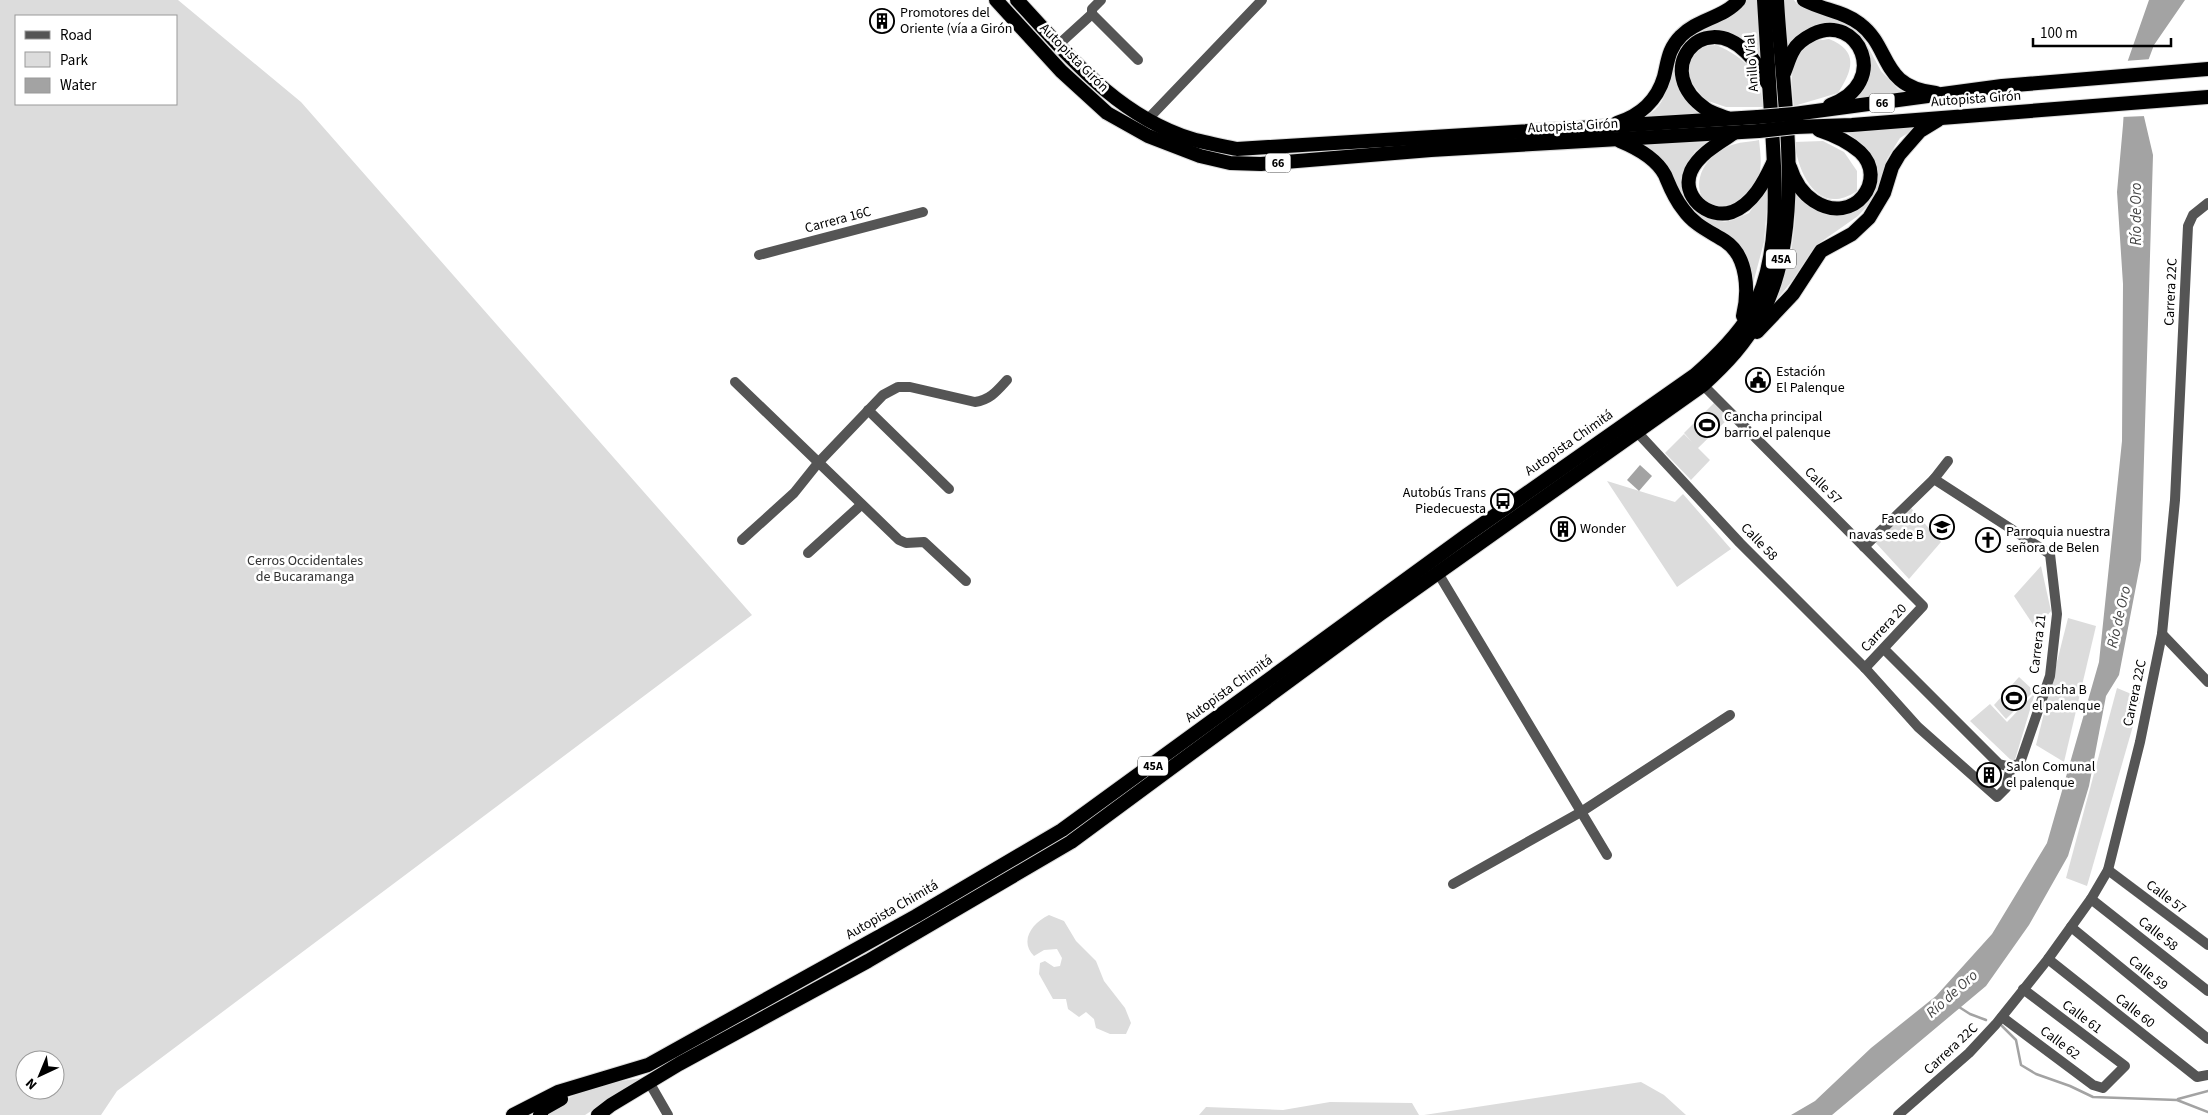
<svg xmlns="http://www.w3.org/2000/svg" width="2208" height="1115" font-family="'Source Sans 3',sans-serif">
  <rect width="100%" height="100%" fill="#fff"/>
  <g fill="#dcdcdc" fill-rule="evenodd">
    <path d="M0 0H178L301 102 752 615 117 1091 101 1115H0ZM16 16H176V104H16ZM25 1060H55V1090H25Z"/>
    <path d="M1747 0H1758L1762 64 1707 33 1677 78C1682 94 1686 105 1701 115L1633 120C1639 118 1646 116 1651 113 1675 96 1665 65 1680 44 1693 26 1719 24 1736 11 1740 9 1743 4 1747 0Z"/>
    <path d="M1783 0H1794L1797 4 1839 19 1859 30 1881 71 1898 89 1911 94 1845 104 1860 92 1870 70 1867 54 1830 25 1787 51Z"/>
    <path d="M1829 39C1859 51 1853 70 1838 93L1794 106C1792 87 1787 54 1809 43 1815 40 1823 40 1829 39Z"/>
    <path d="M1716 45C1745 57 1762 75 1763 107H1726L1705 100 1689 79V62L1701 47Z"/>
    <path d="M1918 127 1900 138 1887 159 1878 189 1871 202 1858 216 1815 246 1792 281 1775 302 1791 254 1795 220V189C1815 221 1846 226 1869 194L1860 143 1848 133Z"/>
    <path d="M1759 140C1762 168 1764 178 1741 198 1701 232 1677 169 1729 146 1738 142 1750 142 1759 140Z"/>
    <path d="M1823 141 1844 152 1857 171V191C1818 217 1799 175 1794 142Z"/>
    <path d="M1710 142 1695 151 1684 171 1683 185 1699 212 1711 219 1724 222 1733 220 1749 213 1769 185 1764 242 1751 291 1753 284 1750 268 1691 211 1657 155 1645 144Z"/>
    <path d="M1715 402 1729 418 1698 448 1710 460 1691 480 1665 453 1684 434 1692 442 1684 433Z"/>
    <path d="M1607 481 1675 502 1683 494 1731 549 1677 587Z"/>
    <path d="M1911 508 1941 542 1909 579 1875 542Z"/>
    <path d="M2041 566 2051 611 2036 629 2014 596Z"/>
    <path d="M2068 618 2096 626 2064 762 2036 745Z"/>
    <path d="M2019 677 2034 691 2006 719 1994 705Z"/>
    <path d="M2117 688 2141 698 2087 886 2066 878Z"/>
    <path d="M2035 693 2014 763 1970 721 1990 704 2007 722Z"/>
    <path d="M1049 915 1064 921 1076 941 1096 961 1104 981 1125 1008 1131 1023 1126 1034H1110L1096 1028 1094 1019 1086 1012 1079 1017 1068 1009 1066 999H1053L1039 974 1040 963 1045 961 1054 967 1060 966 1062 958 1057 949 1044 950 1034 956C1019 941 1032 923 1049 915Z"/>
    <path d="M642 1078 585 1115H547C571 1089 609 1082 642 1078Z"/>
    <path d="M1641 1082 1664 1095 1686 1115H1424Z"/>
    <path d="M1330 1102 1412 1103 1419 1115H1199L1206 1107 1283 1110Z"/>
  </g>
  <g fill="#a3a3a3">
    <path d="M2149 0H2185L2154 45 2145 69 2142 108 2153 155 2141 560 2119 675 2106 696 2089 786 2068 856 2029 925 1986 986 1832 1115H1791L1815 1101 1871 1048 1936 996 1992 934 2047 843 2099 662 2122 441 2123 284 2117 192 2123 125 2127 63Z"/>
    <path d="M1640 465 1652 476 1639 491 1627 480Z"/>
  </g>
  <path fill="#fff" d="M2152 59 2148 69 2144 108 2146 116 2121 117 2124 61Z"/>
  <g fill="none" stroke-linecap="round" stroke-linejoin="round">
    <g stroke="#a3a3a3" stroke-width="2.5">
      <path d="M1959 1007 1970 1014 1986 1020"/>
      <path d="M2001 1025 2016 1040 2021 1065 2036 1074 2070 1086 2093 1097 2177 1100 2208 1112"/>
      <path d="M2178 1099 2208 1091"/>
    </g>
    <defs>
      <g id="trunk">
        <path d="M996 0 1061 71 1107 113 1148 136 1200 156 1230 163 1261 164 1431 150 1759 131"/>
        <path d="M1017 0C1068 55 1117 116 1192 139 1206 143 1222 146 1237 149L1758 117"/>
        <path d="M1804 0C1822 10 1844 11 1860 24 1892 48 1879 87 1936 93"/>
        <path d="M1784 73C1787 66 1789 58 1793 51 1797 43 1805 38 1813 34 1858 12 1892 83 1830 105"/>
        <path d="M1794 114 2002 86 2208 69"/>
        <path d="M1727 118C1720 115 1712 113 1706 109 1651 72 1701 8 1746 52 1756 61 1762 73 1768 84"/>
        <path d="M1617 123C1639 116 1657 101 1664 77 1668 61 1668 49 1681 36 1697 19 1724 18 1739 0"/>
        <path d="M1795 127 1852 125 2208 97"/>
        <path d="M1734 133C1719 143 1699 154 1691 171 1680 196 1708 220 1732 212 1753 204 1764 182 1773 163"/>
        <path d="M1620 141C1637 148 1656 158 1665 175 1670 187 1674 198 1683 209 1694 225 1709 231 1725 241 1748 256 1749 292 1743 316"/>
        <path d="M1790 167C1794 180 1802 193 1814 201 1854 227 1889 179 1860 152 1848 141 1834 135 1819 130"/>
        <path d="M1757 332 1793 294 1821 251 1852 234 1869 218 1884 193 1892 167 1899 155 1920 131 1938 120"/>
        <path d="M513 1115 558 1092 648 1065 916 916 1062 830 1467 535 1695 375C1717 356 1736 337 1751 313 1783 256 1775 177 1771 114 1769 76 1766 38 1764 0"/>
        <path d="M540 1115 543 1109 561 1099"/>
        <path d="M598 1115 611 1105 679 1064 868 961 1071 842 1380 614 1703 385C1726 364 1746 343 1761 315 1808 228 1782 96 1777 0"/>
      </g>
    </defs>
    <use href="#trunk" stroke="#dbdbdb" stroke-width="16"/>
    <g stroke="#555" stroke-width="10">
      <path d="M1101 0 1092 9V14L1138 60"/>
      <path d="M1058 45 1092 14"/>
      <path d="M1148 119 1262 0"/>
      <path d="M759 255 923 212"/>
      <path d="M735 382 899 540 906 543 924 542 966 581"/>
      <path d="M1703 385 1923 606 1865 668"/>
      <path d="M868 410 949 489"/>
      <path d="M1637 432 1740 543 1865 668 1918 727 1997 797 2006 788 2011 767"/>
      <path d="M742 540 794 493 818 463 883 395 898 387H910L975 402C990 400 997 391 1007 380"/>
      <path d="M1864 547 1934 479 1948 461"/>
      <path d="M808 553 861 505"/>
      <path d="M1438 573 1607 855"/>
      <path d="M2162 634 2208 682"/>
      <path d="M1884 649 1999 764 2011 767 2020 763 2050 676 2057 614 2050 554 1934 479"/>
      <path d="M2108 870 2208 945"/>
      <path d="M1453 884 1581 812 1730 715"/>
      <path d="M2091 899 2208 991"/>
      <path d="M2071 927 2208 1039"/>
      <path d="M2048 959 2197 1077 2208 1075"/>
      <path d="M2002 1017 2093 1085 2103 1088 2125 1066 2023 989"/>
      <path d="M649 1082 668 1115"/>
      <path d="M1898 1115 1969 1053 1996 1024 2048 959 2091 899 2108 870 2140 742 2162 634 2175 500 2188 226 2193 215 2208 203"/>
    </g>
    <use href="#trunk" stroke="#000" stroke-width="14"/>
    <defs>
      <g id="trunk-bridge">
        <path d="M1758 117 1794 114"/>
        <path d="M1759 131 1795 127"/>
      </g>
    </defs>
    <use href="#trunk-bridge" stroke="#dbdbdb" stroke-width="16" stroke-linecap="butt"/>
    <use href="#trunk-bridge" stroke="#000" stroke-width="14"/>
  </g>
  <defs>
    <symbol id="building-ring" viewBox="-11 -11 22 22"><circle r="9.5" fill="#fff" stroke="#000" stroke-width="1.5"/><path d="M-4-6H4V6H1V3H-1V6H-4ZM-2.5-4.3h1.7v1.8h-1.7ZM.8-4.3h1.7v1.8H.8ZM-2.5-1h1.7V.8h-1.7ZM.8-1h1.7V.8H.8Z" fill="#000"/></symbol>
    <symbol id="civic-ring" viewBox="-11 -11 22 22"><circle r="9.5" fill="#fff" stroke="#000" stroke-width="1.5"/><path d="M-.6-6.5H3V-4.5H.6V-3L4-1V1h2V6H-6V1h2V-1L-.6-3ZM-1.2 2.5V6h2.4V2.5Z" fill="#000"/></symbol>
    <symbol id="stadium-ring" viewBox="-11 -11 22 22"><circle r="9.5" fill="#fff" stroke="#000" stroke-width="1.5"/><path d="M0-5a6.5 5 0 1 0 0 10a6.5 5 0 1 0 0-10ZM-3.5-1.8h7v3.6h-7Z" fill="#000"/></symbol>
    <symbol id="bus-ring" viewBox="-11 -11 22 22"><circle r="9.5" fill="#fff" stroke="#000" stroke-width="1.5"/><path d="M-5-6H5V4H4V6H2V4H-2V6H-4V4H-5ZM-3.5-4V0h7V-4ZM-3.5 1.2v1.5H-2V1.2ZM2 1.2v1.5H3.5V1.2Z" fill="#000"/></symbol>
    <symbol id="school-ring" viewBox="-11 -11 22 22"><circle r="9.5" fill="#fff" stroke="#000" stroke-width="1.5"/><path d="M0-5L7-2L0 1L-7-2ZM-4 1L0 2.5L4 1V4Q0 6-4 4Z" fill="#000"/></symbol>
    <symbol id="church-ring" viewBox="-11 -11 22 22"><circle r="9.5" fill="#fff" stroke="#000" stroke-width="1.5"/><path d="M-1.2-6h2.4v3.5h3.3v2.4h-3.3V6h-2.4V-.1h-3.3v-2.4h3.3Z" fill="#000"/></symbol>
  </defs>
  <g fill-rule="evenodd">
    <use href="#building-ring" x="868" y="7" width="28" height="28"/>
    <use href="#civic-ring" x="1744" y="366" width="28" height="28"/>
    <use href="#stadium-ring" x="1693" y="411" width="28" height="28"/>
    <use href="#bus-ring" x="1489" y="487" width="28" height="28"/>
    <use href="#school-ring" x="1928" y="513" width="28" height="28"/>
    <use href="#building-ring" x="1549" y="515" width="28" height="28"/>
    <use href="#church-ring" x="1974" y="526" width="28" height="28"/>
    <use href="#stadium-ring" x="2000" y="684" width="28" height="28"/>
    <use href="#building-ring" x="1975" y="761" width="28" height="28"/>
  </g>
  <g text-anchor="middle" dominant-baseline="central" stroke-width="5" stroke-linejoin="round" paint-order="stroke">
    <g fill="#fff" stroke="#4c4c4c" stroke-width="1">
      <rect x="1869.5" y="93.5" width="25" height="19" rx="4"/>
      <rect x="1265.5" y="153.5" width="25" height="19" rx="4"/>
      <rect x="1766" y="249.5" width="30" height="19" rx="4"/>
      <rect x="1138" y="756.5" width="30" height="19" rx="4"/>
    </g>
    <g font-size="12" font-weight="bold" fill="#000">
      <text x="1882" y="103">66</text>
      <text x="1278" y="163">66</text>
      <text x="1781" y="259">45A</text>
      <text x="1153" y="766">45A</text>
    </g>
    <g font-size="14" fill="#000" stroke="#fff" text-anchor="start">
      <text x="900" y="13">Promotores del<tspan x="900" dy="16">Oriente (vía a Girón</tspan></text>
      <text x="1776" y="372">Estación<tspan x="1776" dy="16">El Palenque</tspan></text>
      <text x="1724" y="417">Cancha principal<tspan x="1724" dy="16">barrio el palenque</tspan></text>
      <text x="1486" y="493" text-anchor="end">Autobús Trans<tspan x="1486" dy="16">Piedecuesta</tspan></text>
      <text x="1924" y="519" text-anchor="end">Facudo<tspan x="1924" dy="16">navas sede B</tspan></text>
      <text x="1580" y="529">Wonder</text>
      <text x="2006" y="532">Parroquia nuestra<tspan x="2006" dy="16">señora de Belen</tspan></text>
      <text x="2032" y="690">Cancha B<tspan x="2032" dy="16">el palenque</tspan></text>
      <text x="2006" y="767">Salon Comunal<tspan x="2006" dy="16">el palenque</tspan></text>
    </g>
    <g font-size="14" fill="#000" stroke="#fff">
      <text transform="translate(1074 58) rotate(45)">Autopista Girón</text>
      <text transform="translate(1752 63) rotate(-94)">Anillo Víal</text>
      <text transform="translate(1976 99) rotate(-4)">Autopista Girón</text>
      <text transform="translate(1573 126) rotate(-3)">Autopista Girón</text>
      <text transform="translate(838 220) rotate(-15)">Carrera 16C</text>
      <text transform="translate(2171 292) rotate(-87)">Carrera 22C</text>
      <text transform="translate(1569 443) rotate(-35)">Autopista Chimitá</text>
      <text transform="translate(1823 486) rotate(45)">Calle 57</text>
      <text transform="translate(1759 542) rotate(46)">Calle 58</text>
      <text transform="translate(1884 628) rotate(-47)">Carrera 20</text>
      <text transform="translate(2038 644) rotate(-83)">Carrera 21</text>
      <text transform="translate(1229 689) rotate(-36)">Autopista Chimitá</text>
      <text transform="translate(2135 693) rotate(-78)">Carrera 22C</text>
      <text transform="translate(2166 897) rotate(37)">Calle 57</text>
      <text transform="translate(892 910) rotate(-30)">Autopista Chimitá</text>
      <text transform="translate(2158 934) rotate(38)">Calle 58</text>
      <text transform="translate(2148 973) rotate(39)">Calle 59</text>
      <text transform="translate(2135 1011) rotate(38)">Calle 60</text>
      <text transform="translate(2082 1017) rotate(37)">Calle 61</text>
      <text transform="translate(2060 1043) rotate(37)">Calle 62</text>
      <text transform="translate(1951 1049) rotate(-43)">Carrera 22C</text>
    </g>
    <g font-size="14" fill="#333" stroke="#fff">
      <text x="305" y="561">Cerros Occidentales<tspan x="305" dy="16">de Bucaramanga</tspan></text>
    </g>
    <g font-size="15" font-style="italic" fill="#444" stroke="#fff">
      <text transform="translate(2136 214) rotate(-90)">Río de Oro</text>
      <text transform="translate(2119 617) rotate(-77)">Río de Oro</text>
      <text transform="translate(1952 994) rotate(-42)">Río de Oro</text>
    </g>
  </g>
  <rect x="15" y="15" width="162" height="90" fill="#ffffff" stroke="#999999"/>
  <rect x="25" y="31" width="25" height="8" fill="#555555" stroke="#999999"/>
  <text x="60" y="40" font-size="15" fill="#000000">Road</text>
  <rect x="25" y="52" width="25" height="15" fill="#dcdcdc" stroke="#999999"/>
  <text x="60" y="65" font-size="15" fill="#000000">Park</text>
  <rect x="25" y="78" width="25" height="15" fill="#a3a3a3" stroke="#999999"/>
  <text x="60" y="90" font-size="15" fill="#000000">Water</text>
  <g transform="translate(40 1075) rotate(224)"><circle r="24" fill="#ffffff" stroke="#999999"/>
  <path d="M0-4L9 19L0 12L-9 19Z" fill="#000000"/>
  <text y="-8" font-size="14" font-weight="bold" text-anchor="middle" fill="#000000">N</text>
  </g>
  <path d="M2033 38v8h138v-8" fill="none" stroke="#000000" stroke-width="2.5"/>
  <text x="2040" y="38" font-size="15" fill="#000000" stroke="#ffffff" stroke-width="4" paint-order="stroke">100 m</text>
</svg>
